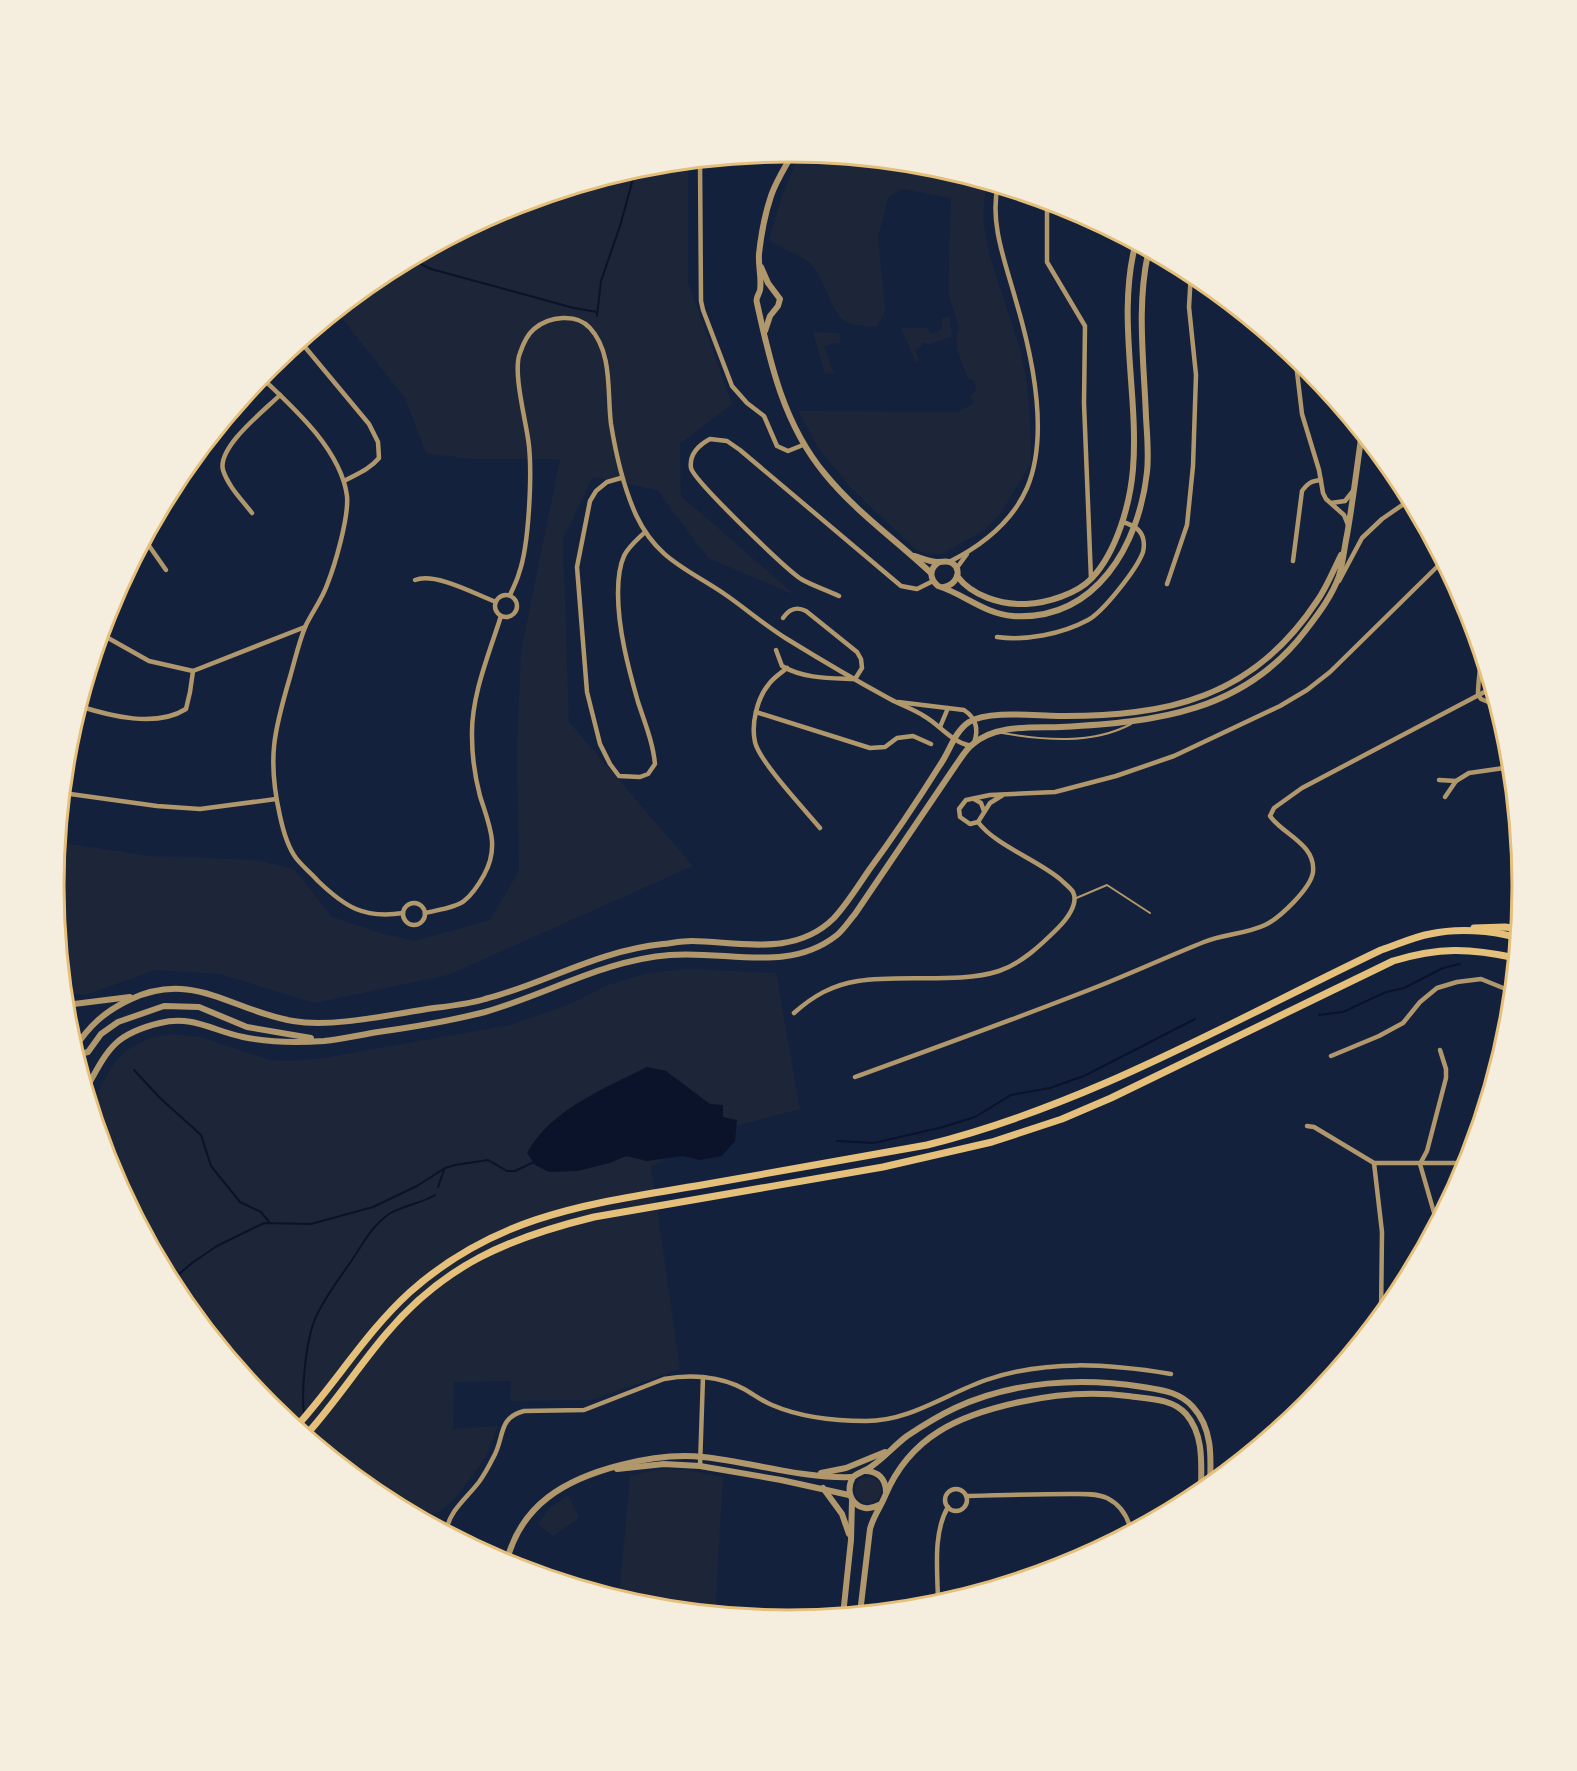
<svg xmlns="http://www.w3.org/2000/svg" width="1577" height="1771" font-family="Helvetica,sans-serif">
  <rect width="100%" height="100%" fill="#14213d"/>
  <g fill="#1d2539">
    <path d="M800 152 932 165 986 182 983 218 989 254 1020 349 1027 382 1031 439V463L1001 513 983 531 942 554H927L915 549 850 487 819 449 798 411 958 412 972 404 973 401 970 396 976 391 974 380 968 379 957 350 956 338 959 328 948 292 951 198 904 189 889 196 878 237 885 311 877 327C868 326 857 326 849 323 829 315 827 278 809 262 796 252 780 250 769 239L782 196Z"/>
    <path d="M688 161V282L732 404 680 444 681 496 795 595 708 558 657 490 593 477 563 539 569 722 693 866 448 975 314 1003 220 974 155 970 86 995 65 993 54 885 58 842 149 856 256 860 294 869 332 917 384 934 414 941 490 920 519 871 517 747 521 652 560 459H470L426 453 405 398 336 311 381 275 508 207 646 165Z"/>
    <path d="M949 317 952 337 929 344 923 342 922 346 915 350 919 361 916 362 901 328H928L931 334 942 329V318Z"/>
    <path d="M813 332 839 333 841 343H833L824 347 834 373 825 374Z"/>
    <path d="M686 969 776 973 800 1109 731 1127 651 1166 680 1369 591 1400 510 1401 511 1381 454 1382 453 1429 498 1426 486 1457 453 1501 437 1513 418 1516 380 1496 269 1405 178 1293 110 1166 93 1110 101 1085 117 1059 130 1048 150 1038 172 1034 200 1037 270 1060 290 1061 324 1058 510 1025 568 1005 608 985 645 974Z"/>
    <path d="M657 1470H685L723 1477 715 1613 645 1606 619 1598 630 1476Z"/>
    <circle cx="868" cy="1490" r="13"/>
    <path d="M568 1495 579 1518 553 1536 538 1524 549 1509Z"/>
  </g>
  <path fill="#0b132b" d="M647 1067 666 1071 710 1104 723 1105V1117L737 1120 735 1141 722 1156 699 1160 683 1156 647 1161 626 1156 610 1163 577 1171 549 1172 535 1165 527 1153C551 1109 604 1089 647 1067Z"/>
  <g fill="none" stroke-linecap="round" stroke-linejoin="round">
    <g stroke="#0b132b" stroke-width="2">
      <path d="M411 259 431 269 574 308 597 312"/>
      <path d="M597 316 601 281 620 226 636 168"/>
      <path d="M1319 1015 1343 1012 1386 992 1404 988 1443 968 1460 964"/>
      <path d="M134 1070 160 1098 201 1135 211 1166 240 1202 261 1212 270 1223"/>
      <path d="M837 1141 874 1143 943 1127 975 1117 1011 1095 1050 1088 1084 1076 1195 1019"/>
      <path d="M438 1187 444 1170"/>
      <path d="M171 1281 192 1263 217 1246 264 1223 311 1224 373 1207 417 1186 445 1168 455 1165 488 1160 507 1171H515L534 1162"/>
      <path d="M304 1414C301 1390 306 1341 315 1319 324 1298 339 1279 352 1260 363 1243 372 1226 389 1214 403 1205 421 1204 435 1195"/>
      <path d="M302 1432 305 1420"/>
    </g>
    <g stroke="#b1986c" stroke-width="2">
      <path d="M1002 733C1043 740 1092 745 1131 724"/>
      <path d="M1074 899 1107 885 1150 913"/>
    </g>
    <g stroke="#b1986c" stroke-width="4.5">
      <path d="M700 160 701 301 703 310 732 386 747 403 764 416 777 446 788 451 803 445"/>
      <path d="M1047 200V262L1085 326 1084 403 1091 579"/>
      <path d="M300 341 369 424 378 442 379 458C370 469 357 474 344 481"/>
      <path d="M1295 355 1302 414 1319 470 1323 493 1326 499 1344 515 1348 525"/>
      <path d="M261 377C293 407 341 450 347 496 349 517 335 565 327 585 322 599 313 611 306 625 299 641 295 660 290 677 274 731 267 759 280 816 283 830 287 846 296 858 302 866 311 873 318 881 345 907 364 919 403 913"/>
      <path d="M621 478 607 482 596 491 590 501 577 567 587 692 600 744 610 764 619 776 640 777 648 774 655 764C653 743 645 723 638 702 628 667 618 629 618 593 618 581 619 567 624 556 628 547 638 539 645 532"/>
      <path d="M1331 503 1345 501 1353 491"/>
      <path d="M252 513C242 500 228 486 223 470 217 447 265 410 280 395"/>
      <path d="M145 540 166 570"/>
      <path d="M1293 561 1302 491C1308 483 1311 481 1321 480"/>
      <path d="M949 562C981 546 1012 522 1027 488 1050 434 1032 355 1016 301 1006 264 989 223 998 185"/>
      <path d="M956 569 967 554"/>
      <path d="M415 580C435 572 475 594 496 602"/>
      <path d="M1339 581 1362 538 1382 519 1411 499"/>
      <path d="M1167 584 1187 525 1193 466 1196 375 1189 307 1191 272"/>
      <circle cx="506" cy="606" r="11"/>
      <path d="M510 595C513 588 517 581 519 573 529 546 532 476 529 446 527 424 512 372 520 353 523 344 527 335 534 329 549 316 577 313 590 328 613 353 607 393 611 424 616 455 623 486 636 515 657 560 688 569 726 595 746 609 766 626 787 639 821 660 855 680 890 699 901 705 913 709 924 716 940 725 951 742 971 746"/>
      <path d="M839 596C827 590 813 586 801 579 786 569 694 481 691 468 689 454 699 445 710 439L727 441 740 450 901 586 917 589 933 581"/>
      <path d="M101 634 149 661 193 671 305 627"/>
      <path d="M997 637C1026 641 1062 634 1088 620 1103 612 1137 569 1143 552 1144 548 1144 542 1143 538 1140 528 1132 525 1123 522"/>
      <path d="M776 650 782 666C804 679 830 678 855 679L862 668 861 659 857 652 806 611C796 606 789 609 783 618"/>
      <path d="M1483 655C1480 660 1478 688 1478 695L1481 699 1498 706"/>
      <path d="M787 668C781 673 773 678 769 684 757 698 751 724 755 742 759 761 805 810 820 828"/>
      <path d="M898 702 964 710C976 718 979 729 974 743"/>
      <path d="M79 706C110 716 156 728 186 709L190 692 193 671"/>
      <path d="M756 712 870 748 885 747 897 738 913 736 931 744"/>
      <path d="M940 727 948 708"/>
      <path d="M1439 780 1456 781 1469 773 1511 767"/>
      <path d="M63 793 157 806 200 809 276 799"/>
      <path d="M1003 795 990 803 978 822 970 824 960 817 959 809 966 800 990 795 1055 792 1116 776 1174 756 1280 706 1307 690 1330 672 1444 560"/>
      <path d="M1445 797 1456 781"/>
      <path d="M974 799 981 803 984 811"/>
      <circle cx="414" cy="914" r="11"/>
      <path d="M425 913C437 910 455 908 464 901 473 894 479 884 484 875 500 846 489 825 480 796 475 777 472 756 472 736 471 696 489 654 501 616"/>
      <path d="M794 1013C813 996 832 985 858 981 901 974 959 984 999 971 1022 963 1041 945 1058 928 1066 920 1079 904 1073 892 1070 887 1064 883 1060 879 1036 859 995 845 978 822"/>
      <path d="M1500 1034 1504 1045"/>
      <path d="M1331 1056 1379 1036 1403 1023 1420 1002 1437 988 1457 982 1481 979 1513 992"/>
      <path d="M855 1077C937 1047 1018 1018 1099 986 1134 972 1169 956 1204 942 1224 934 1246 934 1265 925 1280 918 1311 888 1313 872 1316 844 1282 834 1270 816L1274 808 1302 788 1492 688"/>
      <path d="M1307 1126 1314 1127 1374 1163H1468"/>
      <path d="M1374 1163 1382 1232 1381 1316"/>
      <path d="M1437 1223 1420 1164 1427 1151 1446 1078V1069L1440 1050"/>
      <path d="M700 1466 703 1377"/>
      <circle cx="956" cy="1500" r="11"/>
      <path d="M966 1496C1001 1495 1035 1494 1070 1494 1082 1494 1096 1493 1107 1498 1121 1505 1128 1517 1131 1531"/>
      <path d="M446 1531C450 1510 466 1499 479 1482 484 1475 489 1466 493 1458 505 1438 497 1418 524 1411L584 1410 664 1379C690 1374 720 1376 744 1389 753 1394 762 1401 772 1405 800 1417 835 1421 866 1421 910 1421 946 1394 986 1380 1047 1359 1109 1364 1171 1374"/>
      <path d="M938 1604C938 1574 932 1534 948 1507"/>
    </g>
    <g stroke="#b1986c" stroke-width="6">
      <path d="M794 151C786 166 776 181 771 196 765 214 761 235 759 254 758 266 762 278 760 290 759 295 755 298 757 303 770 363 784 425 825 474 856 512 896 540 931 573"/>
      <path d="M761 267 768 283 780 299 778 306 770 316 765 331"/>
      <path d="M914 556C921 558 930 562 938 562 943 562 947 560 952 563 964 571 955 585 944 587"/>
      <path d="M939 562C929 569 929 578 938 586 964 594 985 614 1013 616 1096 621 1139 545 1147 472 1149 454 1147 435 1146 417 1144 362 1136 304 1149 249"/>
      <path d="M957 576C972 596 1001 605 1026 604 1047 603 1077 594 1092 578 1117 551 1130 504 1133 469 1139 394 1116 316 1136 242"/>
      <path d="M66 1005 130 997"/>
      <path d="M74 1049C89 1026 104 1012 129 1000 193 969 232 1011 293 1021 334 1028 392 1014 434 1008 451 1006 469 1004 485 999 547 983 596 951 663 944 672 943 682 941 692 941 741 942 795 957 834 918 847 904 858 886 869 870 894 836 918 800 940 765 950 751 954 732 969 722 989 710 1035 716 1058 716 1167 717 1253 698 1317 601 1327 587 1333 571 1341 555"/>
      <path d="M76 1055 88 1052 101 1034 118 1022 164 1006 199 1007 247 1027 311 1038"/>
      <path d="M83 1070 85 1084"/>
      <path d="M86 1089C108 1049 114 1034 160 1023 193 1015 213 1031 243 1037 271 1043 296 1043 324 1041 342 1039 360 1035 378 1032 414 1027 450 1021 485 1012 548 994 604 960 670 955 727 950 788 974 837 935 844 929 849 921 855 914L956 765C961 758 966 749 973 744 996 724 1033 728 1061 727 1157 722 1244 712 1306 630 1319 613 1332 596 1339 576 1343 563 1344 549 1347 535 1353 501 1357 466 1362 432"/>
      <path d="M617 1469 664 1464 700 1466 781 1480 849 1495"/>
      <path d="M865 1471C878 1471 886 1479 886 1492"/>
      <path d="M821 1473 846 1468 885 1452"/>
      <path d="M823 1488 842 1514 849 1534"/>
      <path d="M879 1505C859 1516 842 1496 853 1477 859 1472 866 1471 872 1466 885 1457 895 1445 907 1436 922 1426 938 1416 955 1408 1013 1381 1081 1377 1143 1387 1162 1390 1180 1392 1193 1407 1213 1429 1211 1458 1210 1485"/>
      <path d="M506 1564C520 1504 566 1479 621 1465 648 1458 675 1454 703 1457 752 1462 802 1479 853 1477"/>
      <path d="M860 1613 870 1529C873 1517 880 1508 885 1496 910 1436 959 1415 1020 1402 1056 1394 1090 1391 1128 1396 1148 1399 1172 1398 1186 1414 1205 1436 1201 1467 1201 1493"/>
      <path d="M843 1615 851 1540 852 1501"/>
    </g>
    <g stroke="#e5c07b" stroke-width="7">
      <path d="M1474 928 1505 927 1519 929"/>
      <path d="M296 1427C336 1383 366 1332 410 1292 501 1211 598 1203 713 1183 784 1170 856 1158 927 1145 1088 1105 1232 1021 1381 950 1397 945 1413 937 1430 934 1457 928 1491 930 1518 938"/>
      <path d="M306 1435C335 1403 358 1367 386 1334 444 1265 508 1238 594 1217L883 1167 992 1142 1062 1119 1111 1098 1393 961C1439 947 1469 948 1516 958"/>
    </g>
  </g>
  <path d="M0 0H1577V1771H0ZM64 886a724 724 0 1 1 1448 0a724 724 0 1 1-1448 0Z" fill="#f5edde" fill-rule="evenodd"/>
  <path fill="none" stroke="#e5c07b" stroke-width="3" d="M64 886a724 724 0 1 1 1448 0a724 724 0 1 1-1448 0Z"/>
</svg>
